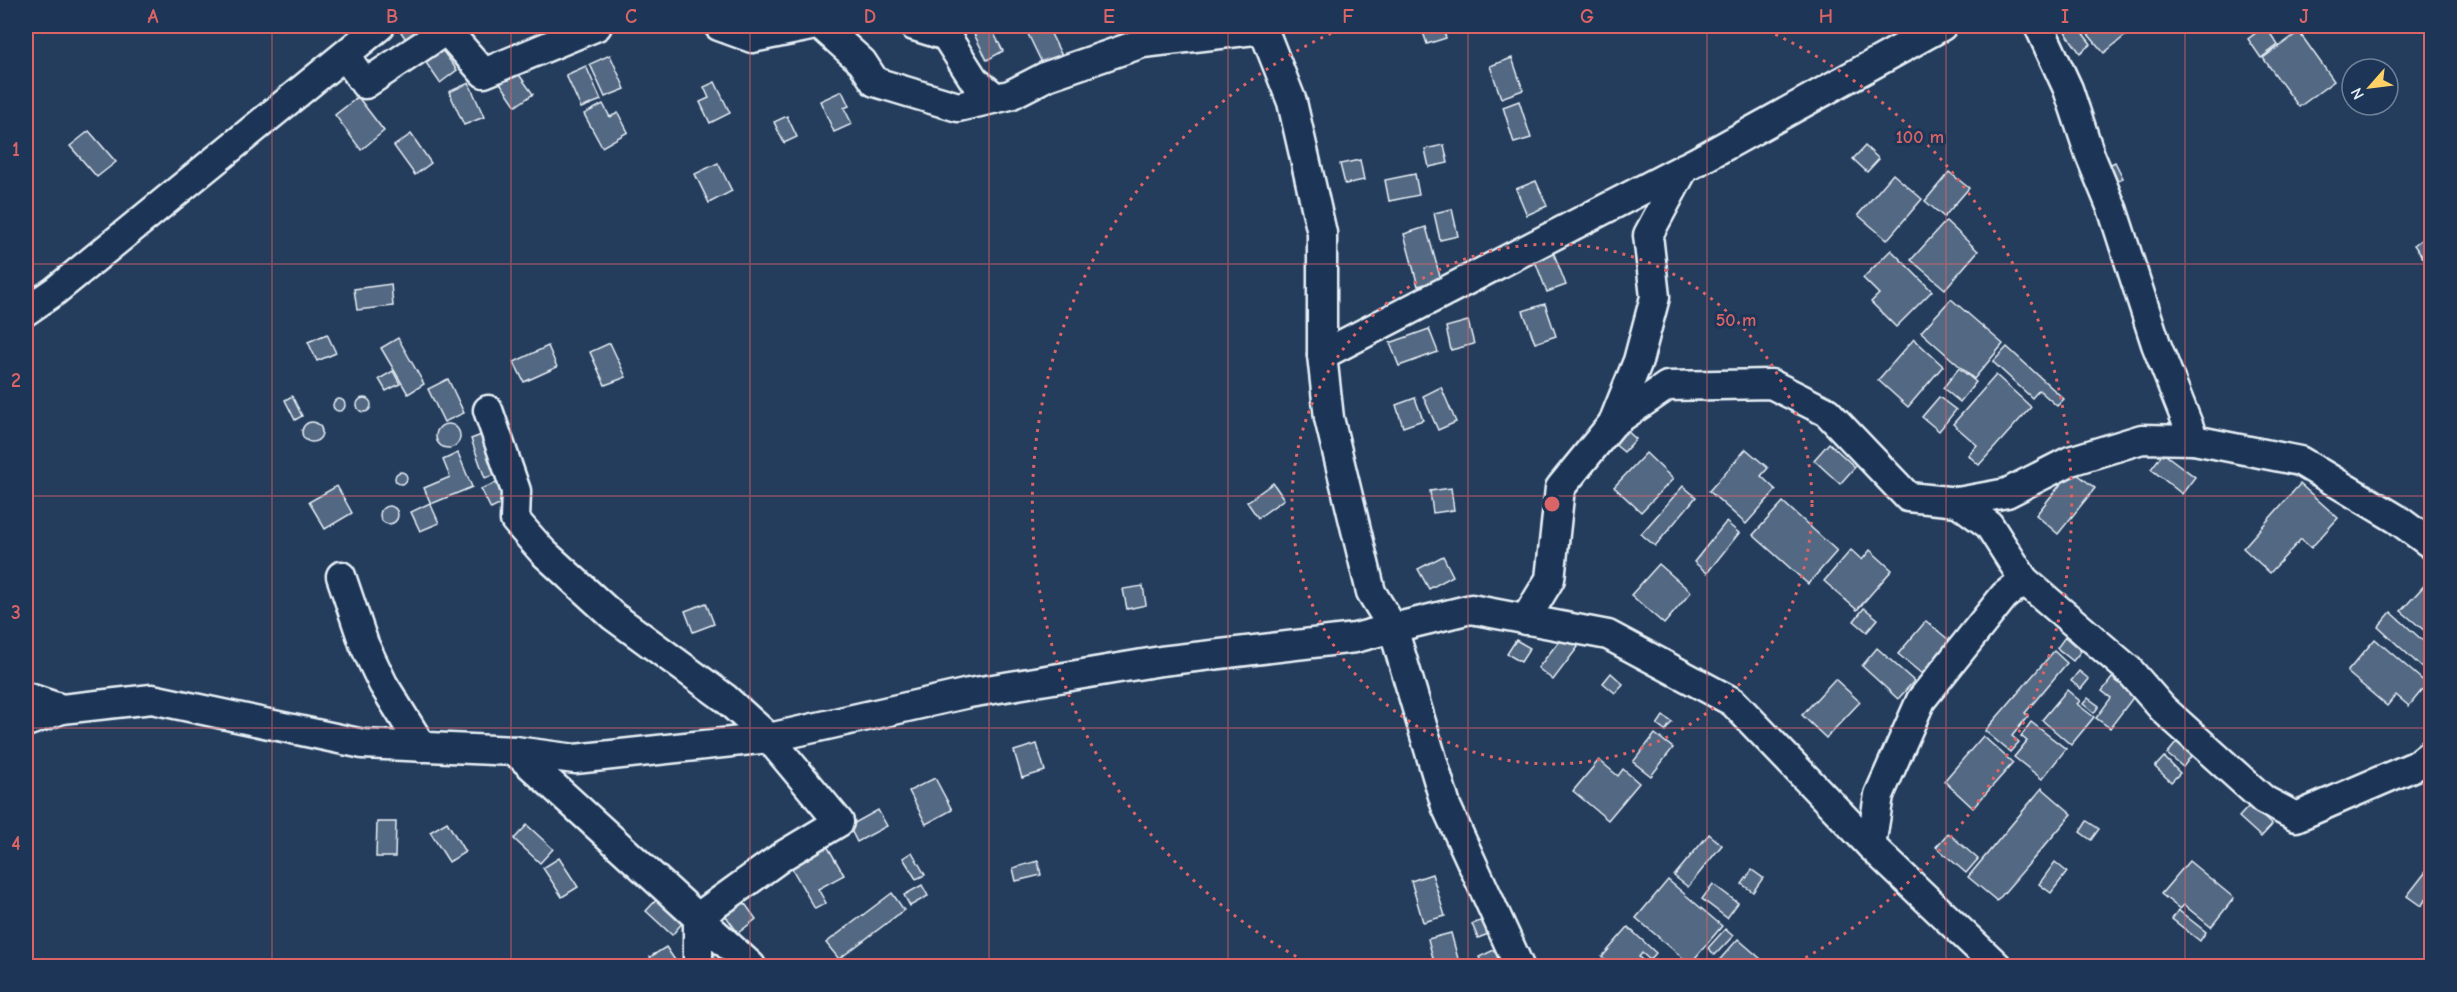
<svg xmlns="http://www.w3.org/2000/svg" width="2457" height="992" font-family="'Comic Neue',sans-serif">
  <rect width="100%" height="100%" fill="#253d5d"/>
  <filter id="ink" filterUnits="userSpaceOnUse"><feTurbulence type="fractalNoise" baseFrequency=".0167" numOctaves="2"/><feDisplacementMap in="SourceGraphic" scale="12" xChannelSelector="R" yChannelSelector="G"/><feConvolveMatrix kernelMatrix="1 2 1 2 8 2 1 2 1" color-interpolation-filters="sRGB"/></filter>
  <g filter="url(#ink)">
    <g fill="#536782" stroke="#e8f1f8" stroke-width="1.5">
      <path d="M397 26H436L409 44Z"/>
      <path d="M990 26 1003 51 987 60 974 34Z"/>
      <path d="M1042 26H1047L1062 56 1043 65 1027 32Z"/>
      <path d="M1421 26H1442L1446 38 1427 44Z"/>
      <path d="M2061 26H2077L2091 44 2080 53Z"/>
      <path d="M2081 26H2137L2104 53Z"/>
      <path d="M2265 26 2278 45 2261 58 2248 39Z"/>
      <path d="M2299 32 2334 81 2299 107 2263 58Z"/>
      <path d="M436 42 457 70 440 83 420 54Z"/>
      <path d="M610 55 625 89 605 97 590 64Z"/>
      <path d="M1512 58 1523 90 1501 98 1490 66Z"/>
      <path d="M512 65 533 94 516 106 496 77Z"/>
      <path d="M586 66 601 100 581 108 566 75Z"/>
      <path d="M715 82 730 113 710 123 700 102 709 98 704 87Z"/>
      <path d="M469 83 484 117 464 125 449 92Z"/>
      <path d="M842 91 849 106 844 108 852 124 834 132 820 101Z"/>
      <path d="M358 97 384 131 361 150 335 115Z"/>
      <path d="M1519 101 1531 138 1514 143 1503 107Z"/>
      <path d="M603 104 610 117 618 113 628 132 602 147 584 114Z"/>
      <path d="M787 116 797 137 784 143 774 122Z"/>
      <path d="M89 131 116 162 97 177 70 146Z"/>
      <path d="M411 134 431 163 415 175 394 146Z"/>
      <path d="M1444 145 1448 163 1429 167 1425 149Z"/>
      <path d="M1865 146 1879 159 1867 172 1853 159Z"/>
      <path d="M1360 160 1364 180 1345 184 1340 164Z"/>
      <path d="M2115 162 2123 178 2108 185 2101 169Z"/>
      <path d="M718 163 732 191 709 203 695 174Z"/>
      <path d="M1949 172 1969 188 1944 217 1925 201Z"/>
      <path d="M1415 174 1419 195 1389 201 1385 180Z"/>
      <path d="M1893 174 1922 199 1887 240 1858 215Z"/>
      <path d="M1536 181 1547 206 1527 215 1516 189Z"/>
      <path d="M1452 209 1458 236 1440 240 1434 213Z"/>
      <path d="M1946 221 1978 251 1945 289 1911 260Z"/>
      <path d="M1426 227 1441 280 1418 286 1404 234Z"/>
      <path d="M2432 232V269H2431L2414 245Z"/>
      <path d="M1891 250 1932 291 1896 327 1871 302 1879 294 1863 278Z"/>
      <path d="M1554 254 1566 285 1547 292 1535 261Z"/>
      <path d="M391 284 393 306 357 310 354 289Z"/>
      <path d="M1951 299 2003 344 1974 379 1921 332Z"/>
      <path d="M1545 304 1556 336 1535 343 1523 311Z"/>
      <path d="M1468 321 1474 344 1451 350 1446 327Z"/>
      <path d="M1429 329 1438 352 1399 366 1390 343Z"/>
      <path d="M327 334 336 353 317 361 308 342Z"/>
      <path d="M398 338 424 384 408 394 381 348Z"/>
      <path d="M1914 339 1943 366 1908 407 1878 380Z"/>
      <path d="M610 343 626 377 605 385 590 352Z"/>
      <path d="M548 346 557 367 524 382 514 362Z"/>
      <path d="M2007 347 2064 399 2057 406 2039 390 2032 398 1993 362Z"/>
      <path d="M1959 368 1976 382 1960 402 1943 388Z"/>
      <path d="M393 371 400 384 386 391 379 379Z"/>
      <path d="M1996 375 2031 407 1979 465 1968 455 1977 445 1953 424Z"/>
      <path d="M448 379 464 413 444 422 428 389Z"/>
      <path d="M1441 387 1456 422 1438 430 1423 396Z"/>
      <path d="M292 396 302 416 295 420 285 400Z"/>
      <path d="M1939 397 1956 410 1939 431 1922 417Z"/>
      <path d="M1415 398 1423 420 1403 427 1396 405Z"/>
      <circle cx="364" cy="405" r="7"/>
      <circle cx="339" cy="405" r="6"/>
      <circle cx="312" cy="432" r="10"/>
      <circle cx="448" cy="436" r="12"/>
      <path d="M1625 429 1636 439 1624 452 1613 443Z"/>
      <path d="M489 432 503 472 485 478 471 439Z"/>
      <path d="M1829 443 1855 467 1840 484 1814 460Z"/>
      <path d="M1746 449 1768 468 1761 476 1776 490 1746 524 1709 491Z"/>
      <path d="M458 453 472 487 431 504 424 488 450 477 443 460Z"/>
      <path d="M1646 453 1673 479 1641 512 1614 487Z"/>
      <path d="M2163 453 2195 477 2182 494 2151 469Z"/>
      <path d="M2072 470 2095 488 2058 534 2036 515Z"/>
      <circle cx="401" cy="478" r="6"/>
      <path d="M501 481 509 500 491 509 481 489Z"/>
      <path d="M1273 483 1284 499 1258 518 1247 502Z"/>
      <path d="M2300 484 2338 518 2311 548 2301 539 2270 573 2243 548Z"/>
      <path d="M337 486 352 513 325 529 309 502Z"/>
      <path d="M1683 486 1696 497 1655 546 1641 534Z"/>
      <path d="M1451 488 1454 510 1433 513 1430 491Z"/>
      <path d="M1783 502 1837 551 1808 584 1753 535Z"/>
      <path d="M430 503 439 523 420 531 411 512Z"/>
      <circle cx="389" cy="515" r="9"/>
      <path d="M1726 522 1739 533 1707 573 1694 562Z"/>
      <path d="M1851 550 1862 560 1870 550 1892 570 1857 610 1824 581Z"/>
      <path d="M1443 556 1453 576 1429 589 1418 569Z"/>
      <path d="M1659 564 1691 592 1664 624 1631 595Z"/>
      <path d="M2432 577V637L2401 611Z"/>
      <path d="M1143 586 1146 605 1127 609 1123 589Z"/>
      <path d="M706 603 714 624 693 632 685 611Z"/>
      <path d="M1864 608 1878 619 1867 632 1854 621Z"/>
      <path d="M2391 612 2432 649V666L2426 671 2378 627Z"/>
      <path d="M1926 621 1955 645 1928 679 1898 654Z"/>
      <path d="M1563 636 1578 647 1553 680 1538 668Z"/>
      <path d="M2065 637 2081 651 2073 661 2057 648Z"/>
      <path d="M2375 639 2427 684 2409 706 2396 695 2387 706 2347 672Z"/>
      <path d="M1516 640 1530 648 1521 662 1507 654Z"/>
      <path d="M1877 648 1914 681 1898 699 1862 666Z"/>
      <path d="M2054 651 2067 663 2025 713 2028 716 2012 736 2019 742 2010 752 1985 731Z"/>
      <path d="M2079 671 2089 679 2081 689 2071 681Z"/>
      <path d="M1611 673 1623 684 1615 693 1603 683Z"/>
      <path d="M2112 678 2135 695 2110 728 2096 718 2111 698 2102 691Z"/>
      <path d="M1835 679 1860 702 1826 738 1802 715Z"/>
      <path d="M2067 690 2080 701 2077 704 2094 717 2071 745 2042 720Z"/>
      <path d="M2088 698 2099 706 2094 713 2083 704Z"/>
      <path d="M1663 716 1672 722 1665 731 1657 725Z"/>
      <path d="M2031 722 2066 749 2042 779 2014 757 2027 741 2021 736Z"/>
      <path d="M1655 734 1673 748 1651 776 1633 762Z"/>
      <path d="M1983 736 2013 763 1973 808 1944 781Z"/>
      <path d="M2177 742 2192 755 2183 767 2167 754Z"/>
      <path d="M1037 744 1045 771 1022 778 1014 751Z"/>
      <path d="M2164 757 2180 773 2171 782 2155 767Z"/>
      <path d="M1599 760 1618 776 1623 769 1639 783 1608 820 1573 791Z"/>
      <path d="M935 778 952 810 926 824 909 791Z"/>
      <path d="M2042 788 2072 814 1997 901 1968 877Z"/>
      <path d="M2250 805 2272 825 2261 837 2239 817Z"/>
      <path d="M878 810 887 826 857 842 849 826Z"/>
      <path d="M2087 821 2099 829 2091 840 2080 832Z"/>
      <path d="M377 822H396L395 857H376Z"/>
      <path d="M447 822 465 852 449 862 430 832Z"/>
      <path d="M527 825 553 849 540 863 514 839Z"/>
      <path d="M1948 833 1978 859 1966 873 1936 847Z"/>
      <path d="M1709 834 1722 845 1688 887 1674 876Z"/>
      <path d="M826 844 844 875 818 889 826 903 815 909 790 865Z"/>
      <path d="M912 852 925 875 916 879 903 858Z"/>
      <path d="M559 858 578 887 562 897 543 868Z"/>
      <path d="M1038 861 1041 875 1016 881 1013 868Z"/>
      <path d="M2189 861 2234 898 2211 927 2184 905 2180 909 2161 894Z"/>
      <path d="M2055 862 2067 872 2051 893 2039 884Z"/>
      <path d="M2432 864V895L2430 894 2421 906 2407 896Z"/>
      <path d="M1752 870 1763 878 1753 892 1742 884Z"/>
      <path d="M1432 874 1445 916 1423 922 1411 881Z"/>
      <path d="M1668 880 1722 926 1690 964 1636 918Z"/>
      <path d="M1713 884 1738 903 1727 918 1702 899Z"/>
      <path d="M922 885 928 896 910 906 904 895Z"/>
      <path d="M892 893 904 910 839 959 826 943Z"/>
      <path d="M659 897 684 921 672 935 646 911Z"/>
      <path d="M743 901 756 919 738 933 725 915Z"/>
      <path d="M2178 910 2206 932 2200 941 2172 919Z"/>
      <path d="M1486 919 1491 933 1478 938 1472 924Z"/>
      <path d="M1628 927 1656 953 1650 960 1642 953 1639 957 1648 965 1646 966H1612L1602 957Z"/>
      <path d="M1725 929 1733 936 1715 955 1708 948Z"/>
      <path d="M1451 933 1460 966H1435L1428 939Z"/>
      <path d="M1738 939 1769 966H1714Z"/>
      <path d="M666 947 679 966H656L650 957Z"/>
      <path d="M1494 950 1502 966H1483L1479 957Z"/>
    </g>
    <g fill="none" stroke-linecap="round" stroke-linejoin="round">
      <defs>
        <g id="minor">
          <path d="M719 26 752 38 811 26"/>
          <path d="M822 26 862 62 875 82 958 107 1010 95 1047 76 1143 43 1263 29"/>
          <path d="M914 26 946 36 974 80 996 98"/>
          <path d="M1262 26 1292 102 1322 233V355"/>
          <path d="M1942 26 1696 162 1322 355 1329 418 1371 592 1393 628 1471 609 1608 635 1733 702 1871 846 1997 966"/>
          <path d="M2039 26 2068 89 2090 155 2113 211 2156 344 2194 440"/>
          <path d="M345 55 365 84 446 30 484 73 597 26"/>
          <path d="M26 311 55 291 380 26"/>
          <path d="M488 410 516 491 515 520 543 552 613 616 725 698 769 738 839 822 784 855 698 917V966"/>
          <path d="M1613 423 1638 361 1655 297 1648 235 1684 168"/>
          <path d="M341 576 364 644 383 684 422 747"/>
          <path d="M2024 580 2129 670 2163 709 2264 800 2296 817 2417 765 2432 753"/>
          <path d="M1525 620 1550 579 1560 488 1613 423 1667 386 1771 384 1827 412 1908 497 1958 502 2007 493 2070 461 2142 439 2194 440 2300 461 2397 519 2432 545"/>
          <path d="M26 697 62 709"/>
          <path d="M26 722 62 709 152 699 363 744 515 751 575 759 769 738 969 693 1161 661 1355 638 1393 628 1446 806 1519 966"/>
          <path d="M515 751 751 966"/>
          <path d="M1871 846 1879 795 1921 700 2004 596 2024 580 1989 525 1958 502"/>
        </g>
      </defs>
      <use href="#minor" stroke="#e8f1f8" stroke-width="33"/>
      <use href="#minor" stroke="#1d3557" stroke-width="28"/>
    </g>
  </g>
  <path fill="none" stroke="#db6466" stroke-width="1.5" stroke-opacity="0.55" d="M272 26V966M511 26V966M750 26V966M989 26V966M1228 26V966M1468 26V966M1707 26V966M1946 26V966M2185 26V966M26 264H2432M26 496H2432M26 728H2432"/>
  <g fill="none" stroke="#db6466" stroke-width="3" stroke-dasharray="3 6">
    <circle cx="1552" cy="504" r="260"/>
    <path d="M1312 965A520 520 0 0 1 1345 27M1759 27A520 520 0 0 1 1792 965"/>
  </g>
  <circle cx="1552" cy="504" r="9" fill="#db6466" stroke="#1d3557" stroke-width="3"/>
  <g font-size="18" text-anchor="middle" font-weight="bold" fill="#db6466" stroke="#1d3557" stroke-width="6" stroke-linejoin="round" paint-order="stroke">
    <text x="1920" y="143">100 m</text>
    <text x="1736" y="326">50 m</text>
  </g>
  <rect width="2457" height="992" fill="none" stroke="#1d3557" stroke-width="66"/>
  <g transform="translate(2370 87) rotate(242)"><circle r="28" fill="#1d3557" stroke="#6e8097" stroke-width="1.5"/>
  <path d="M0-4.5L10 22L0 15L-10 22Z" fill="#ffd166"/>
  <text y="-9" font-size="16" font-weight="bold" text-anchor="middle" fill="#e8f1f8">N</text>
  </g>
  <rect x="33" y="33" width="2391" height="926" fill="none" stroke="#db6466" stroke-width="2"/>
  <g font-size="20" text-anchor="middle" font-weight="bold" fill="#db6466">
    <text x="153" y="23">A</text>
    <text x="392" y="23">B</text>
    <text x="631" y="23">C</text>
    <text x="870" y="23">D</text>
    <text x="1109" y="23">E</text>
    <text x="1348" y="23">F</text>
    <text x="1587" y="23">G</text>
    <text x="1826" y="23">H</text>
    <text x="2065" y="23">I</text>
    <text x="2304" y="23">J</text>
    <text x="16" y="156">1</text>
    <text x="16" y="387">2</text>
    <text x="16" y="619">3</text>
    <text x="16" y="850">4</text>
  </g>
</svg>
